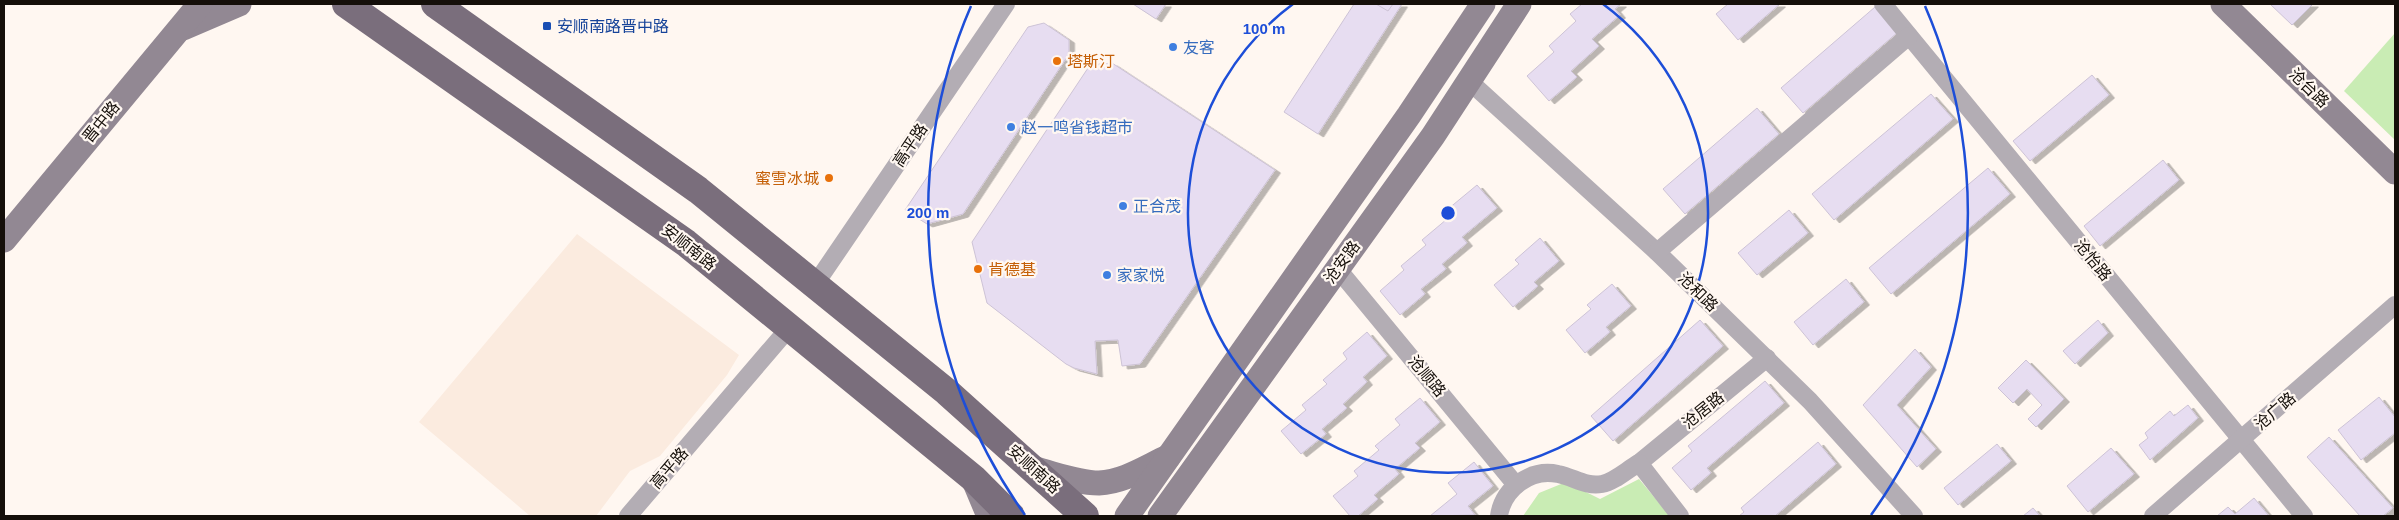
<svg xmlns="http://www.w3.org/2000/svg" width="2399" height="520" font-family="Arial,'Noto Sans SC',sans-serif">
  <defs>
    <filter id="shadow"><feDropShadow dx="5.5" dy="3" stdDeviation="0" flood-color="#0004"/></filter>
  </defs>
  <rect width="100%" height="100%" fill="#fff7f1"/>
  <path fill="#fbebdf" d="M577 234 739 355 727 375 660 456 630 471 596 516H530L419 422Z"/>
  <g fill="#c9ecb4">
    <path d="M2395 33V140L2344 91Z"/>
    <path d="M1639 479 1670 516H1523L1539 493 1566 482 1600 499Z"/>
  </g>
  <g fill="#e7ddf1" stroke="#cdc3d6" filter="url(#shadow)">
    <path d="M1133 4H1166L1156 19Z"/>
    <path d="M1354 4H1402L1318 134 1284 112Z"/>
    <path d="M1376 4H1393L1388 11Z"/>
    <path d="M1582 4H1621L1615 9 1620 15 1592 39 1599 46 1571 71 1577 77 1549 101 1527 76 1554 52 1549 46 1576 21 1570 14Z"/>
    <path d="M1728 4H1780L1738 40 1716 14Z"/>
    <path d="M2270 4H2313L2292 25Z"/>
    <path d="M1875 7 1897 33 1803 113 1781 88Z"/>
    <path d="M1044 23 1069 40V54L963 214 927 224 905 210 1028 27Z"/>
    <path d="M1112 63 1275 170 1140 364 1122 366 1118 340 1095 341 1097 374 1074 368 1066 364 987 303 972 242 1090 65Z"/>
    <path d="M2092 75 2109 95 2030 161 2013 141Z"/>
    <path d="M1931 94 1953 119 1834 220 1812 194Z"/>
    <path d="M1757 108 1779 134 1685 214 1663 189Z"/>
    <path d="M2163 160 2179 180 2100 246 2084 226Z"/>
    <path d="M1988 168 2010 194 1891 294 1869 268Z"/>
    <path d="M1477 185 1497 208 1462 237 1467 243 1442 264 1446 269 1421 289 1425 294 1400 315 1380 291 1404 270 1401 266 1426 245 1422 240 1447 219 1442 214Z"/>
    <path d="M1789 210 1808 233 1757 275 1738 253Z"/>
    <path d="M1540 238 1559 261 1534 282 1538 286 1513 307 1494 285 1519 264 1515 260Z"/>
    <path d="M1846 279 1864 302 1813 345 1794 322Z"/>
    <path d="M1612 284 1631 306 1606 327 1610 332 1585 353 1566 330 1591 309 1587 305Z"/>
    <path d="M1700 320 1723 346 1613 441 1591 416Z"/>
    <path d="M2098 320 2108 333 2075 364 2063 351Z"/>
    <path d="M1367 332 1387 356 1363 377 1367 382 1343 404 1347 408 1322 429 1326 434 1301 454 1281 431 1306 410 1302 405 1327 384 1323 380 1347 359 1343 353Z"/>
    <path d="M1915 349 1931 367 1897 405 1936 449 1917 467 1863 405Z"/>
    <path d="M2026 360 2064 399 2036 427 2028 419 2042 405 2027 389 2013 403 1998 388Z"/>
    <path d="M1765 381 1784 403 1707 468 1711 473 1691 490 1672 468 1692 451 1688 446Z"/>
    <path d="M2379 397 2395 417V433L2361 460 2338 430Z"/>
    <path d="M1420 398 1440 422 1415 443 1420 448 1395 469 1399 474 1374 495 1378 499 1358 516H1350L1333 496 1358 476 1354 471 1379 450 1375 446 1400 425 1395 419Z"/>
    <path d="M2188 405 2198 418 2150 460 2139 445 2148 438 2145 433 2170 411 2174 416Z"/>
    <path d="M2329 437 2393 508 2383 516H2360L2307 457Z"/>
    <path d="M1818 442 1836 464 1775 516H1739L1744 512 1741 508Z"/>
    <path d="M1997 444 2011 461 1958 505 1944 488Z"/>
    <path d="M2111 448 2134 474 2088 512 2067 486Z"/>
    <path d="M1474 462 1493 486 1468 506 1475 515 1430 516 1457 494 1448 483Z"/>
    <path d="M2254 498 2269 516H2217L2228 507 2235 514Z"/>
    <path d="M2033 508 2040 516H2023Z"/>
  </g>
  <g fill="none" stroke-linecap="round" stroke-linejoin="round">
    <g stroke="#b3adb4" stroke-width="18">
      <path d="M1883 4 2304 516"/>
      <path d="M1469 81 1657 252 1810 401 1914 516"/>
      <path d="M1657 252 1909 36"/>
      <path d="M1337 268 1516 485"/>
      <path d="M814 286 1006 4"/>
      <path d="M1639 463 1767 358"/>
      <path d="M628 516 789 328"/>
      <path d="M1499 516C1503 489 1530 468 1558 474 1574 477 1585 487 1602 484 1614 482 1628 469 1639 463L1680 516"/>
      <path d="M2153 516 2395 305"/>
    </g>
    <g stroke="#928893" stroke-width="25">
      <path d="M2223 4 2395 172"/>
      <path d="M183 28 239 4"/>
      <path d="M4 240 200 4"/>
      <path d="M1035 469C1055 474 1078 483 1099 483 1124 482 1146 467 1168 457"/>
      <path d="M973 478 989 516"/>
      <path d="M1127 516 1409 115 1483 4"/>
      <path d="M1160 516 1433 136 1519 4"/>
    </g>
    <g stroke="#7a6e7c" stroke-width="28">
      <path d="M346 4 686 243 973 478 1011 516"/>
      <path d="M435 4 698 190 947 392 1085 516"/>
    </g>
  </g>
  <g fill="none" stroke="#1d4ed8" stroke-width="2.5">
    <path d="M1603 4A260 260 0 1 1 1293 4"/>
    <path d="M1025 515A520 520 0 0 1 971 6M1925 6A520 520 0 0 1 1871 515"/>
  </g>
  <rect fill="#1a4fb4" stroke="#fff7f1" stroke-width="2" x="542" y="21" width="10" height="10" rx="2.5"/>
  <g fill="#3f7fe0" stroke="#fff7f1" stroke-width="2">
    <circle cx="1173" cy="47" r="5"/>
    <circle cx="1011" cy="127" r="5"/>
    <circle cx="1123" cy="206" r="5"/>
    <circle cx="1107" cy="275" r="5"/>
  </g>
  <g fill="#e8710a" stroke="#fff7f1" stroke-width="2">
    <circle cx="1057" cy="61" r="5"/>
    <circle cx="829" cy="178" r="5"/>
    <circle cx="978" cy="269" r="5"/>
  </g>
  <g text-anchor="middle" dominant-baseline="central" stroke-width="4.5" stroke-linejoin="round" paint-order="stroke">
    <g font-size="16" fill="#164399" stroke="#fff7f1" text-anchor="start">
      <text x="557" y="26">安顺南路晋中路</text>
    </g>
    <g font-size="16" fill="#366cbe" stroke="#fff7f1" text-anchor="start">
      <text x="1183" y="47">友客</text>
      <text x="1021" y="127">赵一鸣省钱超市</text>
      <text x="1133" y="206">正合茂</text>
      <text x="1117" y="275">家家悦</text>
    </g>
    <g font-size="16" fill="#c56008" stroke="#fff7f1" text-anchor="start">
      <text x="1067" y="61">塔斯汀</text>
      <text x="819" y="178" text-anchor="end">蜜雪冰城</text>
      <text x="988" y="269">肯德基</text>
    </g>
    <g font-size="16" fill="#150f0a" stroke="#fff7f1">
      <text transform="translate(2309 88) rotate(44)">沧台路</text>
      <text transform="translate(101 122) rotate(-51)">晋中路</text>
      <text transform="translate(910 145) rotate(-56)">高平路</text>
      <text transform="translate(689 247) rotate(38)">安顺南路</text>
      <text transform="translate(2093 260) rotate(51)">沧怡路</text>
      <text transform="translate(1342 262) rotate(-54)">沧安路</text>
      <text transform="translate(1698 292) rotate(44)">沧和路</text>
      <text transform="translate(1427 376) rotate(50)">沧顺路</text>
      <text transform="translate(1703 410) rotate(-39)">沧居路</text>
      <text transform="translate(2275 411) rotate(-41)">沧广路</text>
      <text transform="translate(669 468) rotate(-49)">高平路</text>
      <text transform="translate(1034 469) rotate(42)">安顺南路</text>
    </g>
  </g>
  <circle cx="1448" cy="213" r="8" fill="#1d4ed8" stroke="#fff7f1" stroke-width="2.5"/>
  <g font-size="15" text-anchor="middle" font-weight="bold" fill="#1d4ed8" stroke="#fff7f1" stroke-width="4.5" stroke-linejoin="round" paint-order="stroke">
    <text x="1264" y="34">100 m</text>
    <text x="928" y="218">200 m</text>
  </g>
  <rect width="2399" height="520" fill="none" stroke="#150f0a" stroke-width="10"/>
</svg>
